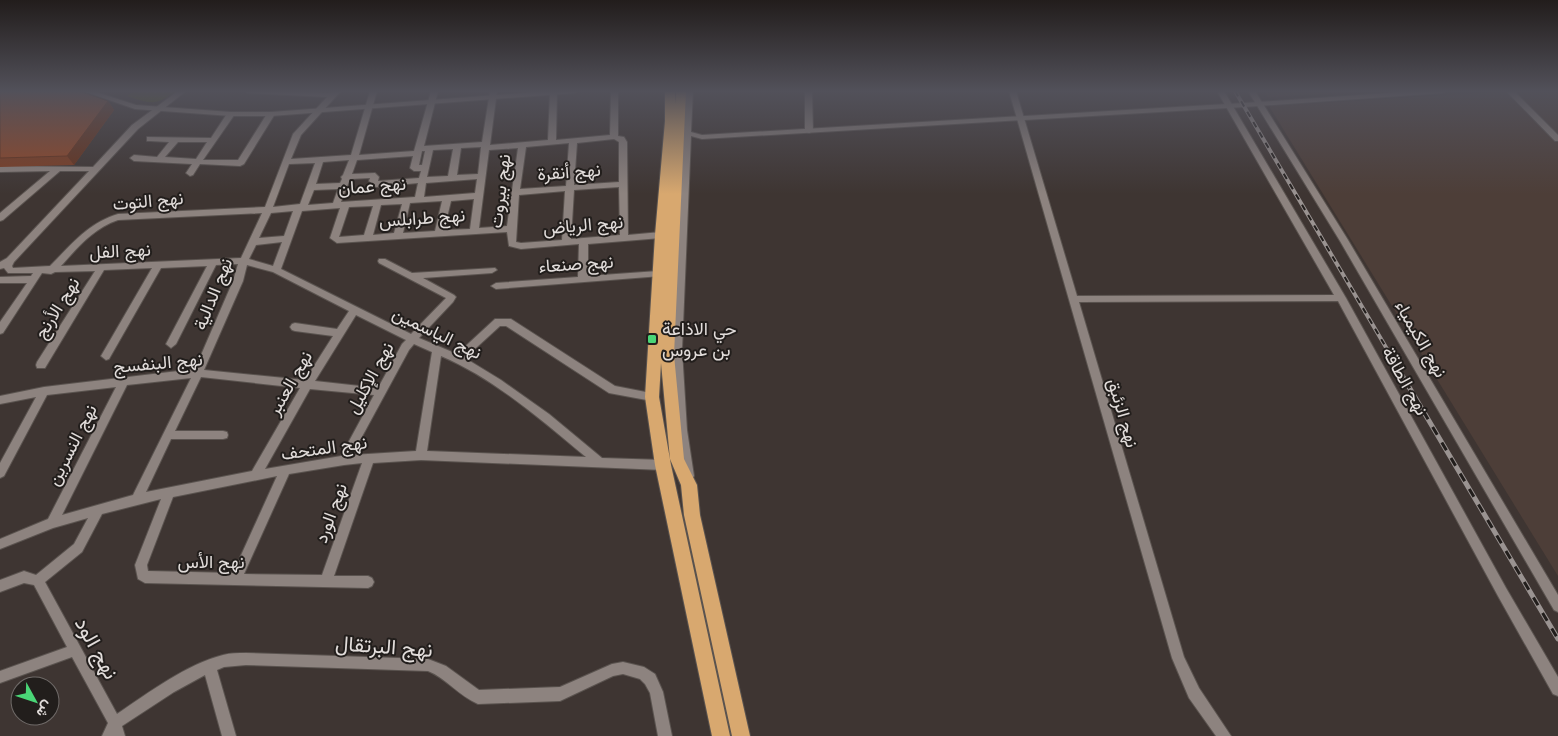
<svg xmlns="http://www.w3.org/2000/svg" width="1558" height="736" font-family="Helvetica,Vazirmatn,sans-serif">
  <rect width="100%" height="100%" fill="#3e3532"/>
  <g fill="#4d3e38">
    <path d="M1264 91H1371L1268 97Z"/>
    <path d="M1513 91H1558V576L1269 106Z"/>
  </g>
  <path fill="#4a530e" d="M135 91H176C156 106 151 104 127 96Z"/>
  <g fill="none" stroke-linecap="round" stroke-linejoin="round">
    <defs>
      <g id="minor">
        <path d="M178 91H186L138 129 14 262 12 266 13 268 50 266C71 245 88 223 118 214L265 207 293 134 327 97 248 93 245 91 331 93 333 91H341L301 135 291 159 351 155 370 91H377L359 155 414 151 431 91H438L424 146 482 142 490 91H497L490 145 548 140 550 91H557L556 140 610 135 611 91H618V136L624 137 627 142 628 235 661 232 665 235 661 238 588 244V276L658 271 661 272 663 274 661 276 496 289 491 286 496 283 578 277 579 244 521 249 509 246 507 232 337 243 330 238 340 208 302 211 281 269 411 334 446 298 379 263 378 261 379 259H385L412 273 495 268 497 270 492 273 423 278 454 295 456 297 453 302 419 338 457 354 495 319H511L615 386 656 394 657 397 656 400 652 401 609 393 506 326H500L465 358 501 380 549 414 602 458 663 460 667 462 668 465 667 468 663 470 421 460 373 463 334 576H368L372 578 374 582 372 586 368 588 145 583 138 579 135 565 161 499 102 514 82 552 45 582 117 714C148 693 187 664 223 655 230 653 238 653 246 653L428 659 446 666 479 690 560 687 612 664 623 662 644 667 655 674 663 692 672 736H658L650 693 645 684 640 679 623 674 613 676 560 701 478 704C459 696 446 678 428 671L246 665 224 667 217 670 236 736H222L205 675 174 692 122 726 125 736H102L108 723 72 657 0 683V671L67 647 34 585 24 583 0 592V580L24 571 36 575 74 544 88 518 53 528 0 549V539L48 519 116 387 47 395 4 476 0 478V463L36 397 0 404V396L44 387 195 369 233 281 238 264 216 265 176 344 171 348 166 344 207 266 161 268 109 359 106 360 101 356 152 268 104 270 45 368H37L36 365 37 362 95 271 55 272 51 274 42 273 3 333 0 334V322L27 283H0V277L31 276 33 273H8L4 268 0 269V262L7 258 89 171H60L3 220 0 221V213L50 171 0 172V166L93 167 132 125ZM614 139 619 142V182L574 185 577 143ZM569 143 566 186 520 189 526 147ZM481 147 478 174 457 175 461 148ZM518 148 507 226 479 228 489 150ZM453 149 448 176 427 177 433 150ZM422 151H425L422 165H419ZM413 156 410 168 414 171H421L419 178 378 181 379 177 375 173 352 174 357 160ZM349 160 343 175 341 177 342 179 340 183 316 184 323 162ZM315 163 300 204 273 207 289 164ZM370 178 369 181 376 187 418 183 415 197 341 202 350 179ZM477 179 475 193 424 197 426 183ZM619 187 620 235 571 239 574 190ZM338 189 333 203 308 205 314 190ZM565 191 562 240 521 243 516 242 519 195ZM474 199 470 229 444 230 451 201ZM442 201 435 231 403 233 410 203ZM402 204 394 233 373 235 381 205ZM373 206 364 235 339 237 349 207ZM293 211 284 236 259 238 271 213ZM262 213 241 258 61 266C78 247 94 228 118 220ZM282 242 273 266 249 259 256 245ZM247 265 273 272 349 311 337 329 295 323 292 324 290 327 292 330 295 331 333 336 305 380 204 370 243 281ZM356 315 406 340 402 344 378 388 315 381ZM414 344 432 352 416 451 352 455 409 350ZM441 356C495 379 541 420 586 457L427 451ZM201 377 300 388 252 471 146 492 171 439H223L227 438 228 435 227 432 223 431H175ZM191 378 133 495 62 515 127 385ZM310 389 374 395 341 456 265 469ZM362 463 322 575 244 574 289 474 344 465ZM277 476 233 573 148 571 147 565 173 497Z"/>
        <path d="M805 91H812L813 131 809 133 805 131Z"/>
        <path d="M1009 91H1016L1077 296 1334 295 1217 91H1224L1346 298 1506 588 1558 677V696L1553 694 1498 596 1338 301 1079 302 1184 657 1199 688 1231 736H1216L1189 698 1172 658Z"/>
        <path d="M1248 91H1255L1348 240 1558 595V612L1554 610 1340 241Z"/>
        <path d="M1506 91H1514L1558 135V141H1555Z"/>
        <path d="M228 112H234L235 114 203 160H238L268 112H274L275 114 244 164 240 166 200 164 193 175 190 176 186 173 192 164 134 161 130 158 134 155 157 157 169 142 150 141H147V137L211 138ZM178 142H207L196 159 165 157Z"/>
      </g>
      <g id="tertiary">
        <path d="M83 91H93L136 105 231 112H271L551 91H578L574 93 271 116H231L135 109Z"/>
        <path d="M685 91H693L691 132 702 135 1244 103 1417 91H1446L1442 93 1244 107 702 139 691 136 682 350 687 430 694 476 692 479 688 481 684 479 682 476 677 430 672 350Z"/>
      </g>
      <path id="trunk" d="M665 91H675V104L676 91H686L674 355 684 459 697 485 700 515 750 736H732L684 515 681 485 670 459 661 363 659 397 671 465 730 736H712L655 465 645 397 655 235 665 121Z"/>
    </defs>
    <use href="#minor" stroke="#5a534f" stroke-width="2"/>
    <use href="#tertiary" stroke="#5a534f" stroke-width="2"/>
    <use href="#trunk" stroke="#5a534f" stroke-width="2"/>
    <use href="#minor" fill="#8d837f" fill-rule="evenodd"/>
    <use href="#tertiary" fill="#8d837f" fill-rule="evenodd"/>
    <use href="#trunk" fill="#d8a86f" fill-rule="evenodd"/>
    <defs>
      <path id="rail-far1" d="M1235 91 1397 366"/>
      <path id="rail" d="M1396 365 1558 639"/>
    </defs>
    <use href="#rail-far1" stroke="#9a9391" stroke-width="4"/>
    <use href="#rail" stroke="#9a9391" stroke-width="5"/>
    <use href="#rail-far1" stroke="#221e1c" stroke-width="2" stroke-dasharray="6" stroke-linecap="butt"/>
    <use href="#rail" stroke="#221e1c" stroke-width="3" stroke-dasharray="9" stroke-linecap="butt"/>
  </g>
  <path fill="#803d21" d="M0 91 108 101 114 110 74 165 0 167Z"/>
  <path fill="#68321b" d="M108 101 114 110 74 165 67 156Z"/>
  <path fill="#954726" stroke="#68321b" d="M0 91H79L108 101 67 156 0 158Z"/>
  <linearGradient id="sky" x2="0" y2="1"><stop stop-color="#221d1c"/><stop offset="0.47" stop-color="#52515a"/><stop offset="1" stop-color="#52515a" stop-opacity="0"/></linearGradient>
  <rect width="1558" height="194" fill="url(#sky)"/>
  <rect fill="#4ad677" stroke="#221e1c" stroke-width="2" x="647" y="334" width="10" height="10" rx="2.5"/>
  <g text-anchor="middle" dominant-baseline="central" stroke-width="4" stroke-linejoin="round" paint-order="stroke">
    <g font-size="18" fill="#e2dddb" stroke="#221e1c">
      <text transform="translate(569 172) rotate(-4)">نهج أنقرة</text>
      <text transform="translate(372 186) rotate(-4)">نهج عمان</text>
      <text transform="translate(500 191) rotate(-83)">نهج بيروت</text>
      <text transform="translate(148 201) rotate(-5)">نهج التوت</text>
      <text transform="translate(422 218) rotate(-4)">نهج طرابلس</text>
      <text transform="translate(583 225) rotate(-5)">نهج الرياض</text>
      <text transform="translate(120 251) rotate(-3)">نهج الفل</text>
      <text transform="translate(576 264) rotate(-4)">نهج صنعاء</text>
      <text transform="translate(213 294) rotate(-68)">نهج الدالية</text>
      <text transform="translate(57 308) rotate(-58)">نهج الأرنج</text>
      <text transform="translate(437 333) rotate(26)">نهج الياسمين</text>
      <text transform="translate(1421 339) rotate(60)">نهج الكيمياء</text>
      <text transform="translate(158 363) rotate(-5)">نهج البنفسج</text>
      <text transform="translate(370 378) rotate(-61)">نهج الإكليل</text>
      <text transform="translate(1405 381) rotate(61)">نهج الطاقة</text>
      <text transform="translate(290 383) rotate(-60)">نهج العنبر</text>
      <text transform="translate(1123 413) rotate(74)">نهج الزئبق</text>
      <text transform="translate(72 445) rotate(-63)">نهج النسرين</text>
      <text transform="translate(324 448) rotate(-8)">نهج المتحف</text>
      <text transform="translate(331 513) rotate(-70)">نهج الورد</text>
      <text x="211" y="562">نهج الأس</text>
    </g>
    <g font-size="18" fill="#e2dddb" stroke="#221e1c" text-anchor="start">
      <text x="662" y="329">حي الاذاعة<tspan x="662" dy="21">بن عروس</tspan></text>
    </g>
    <g font-size="21" fill="#e2dddb" stroke="#221e1c">
      <text transform="translate(384 646) rotate(4)">نهج البرتقال</text>
      <text transform="translate(97 648) rotate(61)">نهج الود</text>
    </g>
  </g>
  <g transform="translate(35 701) rotate(130)"><circle r="24" fill="#221e1c" stroke="#6f6a68"/>
  <path d="M0-4L9 19L0 12L-9 19Z" fill="#4ad677"/>
  <text y="-8" font-size="14" font-weight="bold" text-anchor="middle" fill="#e2dddb">ش</text>
  </g>
</svg>
